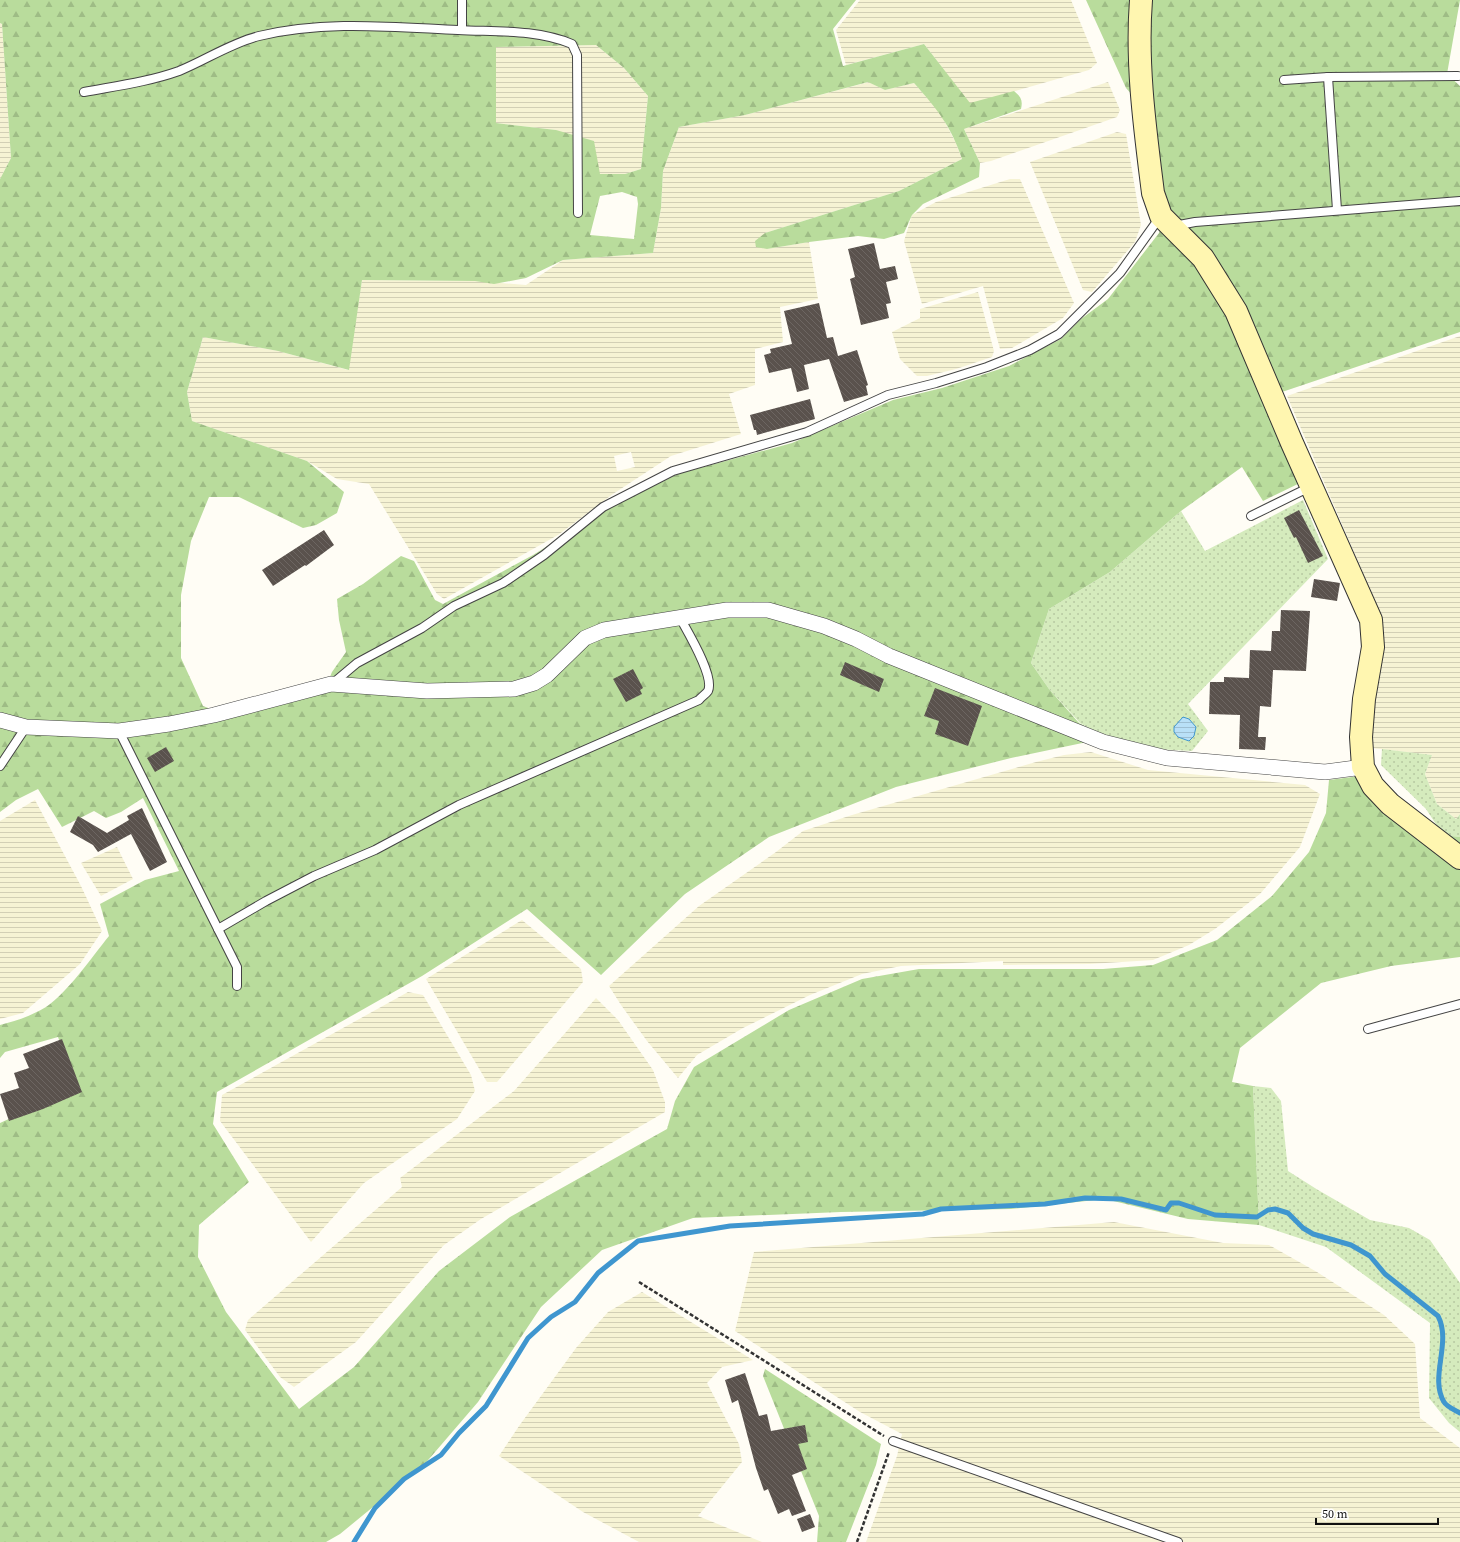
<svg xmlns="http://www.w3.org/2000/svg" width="1460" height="1542" font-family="'Source Serif 4',serif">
  <defs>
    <pattern id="farmland-rules" width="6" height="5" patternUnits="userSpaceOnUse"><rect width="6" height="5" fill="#f6f3d4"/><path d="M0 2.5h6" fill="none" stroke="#d2cfb5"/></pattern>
    <pattern id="grass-dots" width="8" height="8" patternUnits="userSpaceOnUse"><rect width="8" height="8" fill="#d5ebbd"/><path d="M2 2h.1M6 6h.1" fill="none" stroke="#b6c8a1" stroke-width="1.8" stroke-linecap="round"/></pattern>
    <pattern id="forest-firs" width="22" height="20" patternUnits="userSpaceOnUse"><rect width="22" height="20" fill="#b9dc9c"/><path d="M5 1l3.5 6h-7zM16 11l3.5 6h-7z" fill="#9ebc85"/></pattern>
    <pattern id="water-rules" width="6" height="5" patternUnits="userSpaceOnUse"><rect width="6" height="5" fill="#b9e0f7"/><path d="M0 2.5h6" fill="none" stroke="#9ebfd3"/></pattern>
    <pattern id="building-back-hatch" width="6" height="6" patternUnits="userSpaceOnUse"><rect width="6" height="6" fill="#5a524d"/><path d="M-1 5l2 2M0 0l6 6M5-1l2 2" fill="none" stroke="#6d6662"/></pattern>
  </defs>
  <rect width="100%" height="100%" fill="#fffdf5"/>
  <g fill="url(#farmland-rules)" fill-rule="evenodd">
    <path d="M860 0H1071L1097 63 1089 70 970 104 924 44 846 65 836 30Z"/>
    <path d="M0 23 2 24 11 158 0 179Z"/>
    <path d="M596 45 624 68 648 96 641 169 625 174H600L556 130 496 123V47Z"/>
    <path d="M869 82 885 90 914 83 939 111 956 143 962 159 899 191 765 233 767 249 809 242 818 299 780 307 783 342 755 349V385L729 394 741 434 671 456 613 494 558 535 444 599 437 594 369 484 337 479 307 461 192 421 187 392 203 337 278 351 348 370 362 280 475 281 526 285 563 260 653 253 661 208 663 171 679 127 745 115ZM631 452 635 467 617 471 614 456Z"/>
    <path d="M1108 82 1120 110 1117 117 991 161 980 163 964 129Z"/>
    <path d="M1117 132 1126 134 1141 225 1135 242 1092 292 1083 290 1030 162Z"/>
    <path d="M1010 179H1020L1074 303 1063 318 1012 348 1000 349 983 286 922 304 904 241 912 215 936 202Z"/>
    <path d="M978 292 994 351 992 357 956 369 927 376H917L900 359 892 332 920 318V309Z"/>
    <path d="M1460 336V814L1456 819 1437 804 1425 774 1432 755 1371 748V718L1381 638V615L1287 396Z"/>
    <path d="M1091 752 1148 770 1305 785 1320 794 1300 847 1260 894 1215 929 1189 945 1153 960 1090 964 1003 965V961L901 966 862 974 810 995 743 1028 697 1055 678 1078 647 1041 621 1005 609 986 699 906 776 852 803 831 852 815 1036 762 1064 755Z"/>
    <path d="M35 800 81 886 102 931 80 964 23 1013 0 1019V821Z"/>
    <path d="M117 847 133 879 101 896 81 863Z"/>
    <path d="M522 920 581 969 583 982 497 1082H487L426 979Z"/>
    <path d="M408 992 423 995 471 1075 475 1091 457 1119 364 1183 311 1242 220 1121 222 1095Z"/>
    <path d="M596 998 618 1020 653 1070 665 1102V1112L481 1219 444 1245 356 1342 294 1387 280 1377 245 1330 248 1320 402 1187 400 1178 514 1091Z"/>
    <path d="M1114 1222 1223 1243 1269 1245 1317 1272 1384 1315 1415 1344 1420 1418 1460 1448V1542H866L897 1456 902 1434 860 1412 735 1331 754 1252Z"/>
    <path d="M642 1292 753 1360 722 1367 707 1383 739 1444 742 1462 698 1516 762 1542H639L583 1512 499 1456 519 1426 576 1348 608 1312Z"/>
  </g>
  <g fill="url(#grass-dots)">
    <path d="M1303 500 1328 559 1188 704 1208 731 1192 751 1155 749 1106 738 1080 723 1049 689 1031 663 1049 609 1110 572 1181 511 1205 551Z"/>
    <path d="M1382 749 1432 755 1425 774 1437 804 1456 819 1460 814V837L1443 835 1426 809 1381 765Z"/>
    <path d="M1253 1086 1271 1088 1281 1101 1288 1171 1318 1190 1370 1220 1409 1228 1430 1240 1460 1283V1432L1449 1423 1429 1398 1430 1323 1326 1247 1259 1225Z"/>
  </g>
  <g fill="url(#forest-firs)" fill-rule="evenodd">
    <path d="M0 0H856L833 29 843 66 924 44 970 103 1014 91C1021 97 1023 100 1021 109L964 129 980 163 979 177 923 204 912 215 904 233 884 239 858 236 809 242 767 249 756 247 755 241 765 233 899 191 962 159C951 126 937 109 914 83L885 90 868 82 745 115 679 127 663 171 661 208 653 253 563 260 526 278 494 284 475 281 362 280 349 370 278 351 203 337 187 392 192 421 307 461 344 492 337 513 316 525 303 528 239 497H209L191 541 181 595V658L203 706 229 716 324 691 332 672 346 652 339 620 337 599 363 584 401 556 414 561 435 600 443 604 533 555 609 508 678 474 792 443 893 400 942 388 1009 366 1061 339 1081 319 1108 299 1159 233 1166 211 1153 119 1126 88 1086 0H1460L1447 74 1460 86V332L1285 391 1265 396 1302 482 1263 501 1242 467 1181 511 1110 572 1049 609 1031 663 1049 689 1079 723 1106 738 1011 758 896 787 769 837 685 894 601 975 527 909 422 976 217 1092 213 1124 249 1182 199 1225 198 1257 226 1312 299 1409 354 1367 439 1271 510 1217 667 1129 675 1101 694 1067 789 1010 862 979 919 969H1103L1153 965 1217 940 1272 896 1309 852 1326 813 1329 780 1360 776 1443 835 1460 837V957L1391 966 1321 983 1240 1048 1232 1082 1253 1086 1259 1225 1188 1219 1105 1199 1011 1209 841 1212 693 1218 602 1250 541 1307 478 1402 423 1466 340 1534 326 1542H0V1123L76 1088 58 1037 5 1052 0 1058V1025C16 1021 31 1016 46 1007 68 992 92 957 109 936L100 904 145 880 179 871 143 798 121 812 106 818 94 811 62 827 38 789 16 800 0 812V179L11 158 2 24 0 23ZM596 45 624 68 648 96 641 169 625 174H600L594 141 556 130 496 123V47ZM622 192 637 197 638 204 634 239 590 235 600 196Z"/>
    <path d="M765 1369 881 1444 876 1465 846 1542H817L819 1516 763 1376Z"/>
  </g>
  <path fill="url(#water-rules)" stroke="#3f96cf" d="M1183 717 1189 719 1196 727 1194 736 1189 741 1178 737 1174 732V727Z"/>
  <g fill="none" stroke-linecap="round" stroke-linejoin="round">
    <path stroke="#3f96cf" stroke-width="5" d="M354 1542 375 1508 404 1479 441 1455 459 1433 486 1406 528 1338 551 1317 575 1302 598 1273 638 1241 730 1226 923 1214 941 1209 1045 1204 1085 1198 1121 1199 1166 1210 1171 1203H1179L1215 1215 1257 1217 1268 1210 1275 1209 1288 1213 1303 1228 1313 1234 1351 1245 1370 1256 1385 1274 1438 1316C1452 1343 1429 1377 1444 1402 1447 1407 1455 1410 1460 1413"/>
  </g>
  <g fill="url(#building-back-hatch)">
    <path d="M874 243 880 269 895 266 898 279 886 282 891 303 886 304 889 318 861 325 850 279 855 277 848 249Z"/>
    <path d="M819 303 827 338 833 337 838 356 857 350 868 385 866 386 868 395 844 402 829 359 804 365 809 389 797 392 791 368 769 373 764 355 771 353 770 349 792 344 784 311Z"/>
    <path d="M810 399 815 419 757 435 756 430H754L750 415Z"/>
    <path d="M1299 510 1323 556 1308 563 1296 537 1294 538 1284 518Z"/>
    <path d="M324 530 334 545 306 566 305 565 273 586 262 570Z"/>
    <path d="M1314 579 1340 583 1337 601 1311 597Z"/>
    <path d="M1281 610 1310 611 1306 671 1273 670 1271 707 1260 706 1258 737H1266L1265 750 1239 749 1240 715 1209 714 1210 682H1224V677L1249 678 1250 650 1271 651 1272 631H1280Z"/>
    <path d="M845 662 884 679 879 692 840 675Z"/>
    <path d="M633 669 643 688 640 690 642 694 626 702 613 679Z"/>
    <path d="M935 688 982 706 968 746 935 734 939 721 924 716Z"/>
    <path d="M166 747 174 761 155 772 147 758Z"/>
    <path d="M142 808 167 862 150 871 131 834 98 852 93 845 70 832 78 816 107 833 129 820 127 816Z"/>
    <path d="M62 1039 82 1092 43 1109 9 1121 0 1094 19 1088 14 1073 29 1068 23 1054Z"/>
    <path d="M745 1373 759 1416 767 1414 771 1431 805 1425 808 1442 798 1444 807 1469 792 1475 806 1511 792 1516 789 1509 778 1514 768 1489 764 1491 756 1468 738 1400 732 1403 725 1380Z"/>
    <path d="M810 1514 815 1527 802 1532 797 1519Z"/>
  </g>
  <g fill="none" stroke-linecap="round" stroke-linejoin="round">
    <defs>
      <g id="lane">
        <path d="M462 30V0"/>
        <path d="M1328 77 1337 210"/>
        <path d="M1284 80 1328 77 1458 76"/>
        <path d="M84 92C116 86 148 82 179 71 206 60 231 43 259 36 324 20 392 27 458 30 496 32 536 29 572 44L577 55 578 213"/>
        <path d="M1174 226 1195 222 1460 201"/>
        <path d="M1251 516 1310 487"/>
        <path d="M332 684 357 663 422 628 454 606 503 583 544 555 603 507 673 471 807 432 888 395 936 383 987 367 1030 350 1059 334 1120 273 1160 217"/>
        <path d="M119 731 218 929 266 901 314 876 375 850 459 805 699 700C701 697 706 694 708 691 715 676 687 631 679 616"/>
        <path d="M0 766 26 727"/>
        <path d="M218 929 237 967V986"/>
        <path d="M1368 1029 1460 1004"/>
        <path d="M893 1441 1178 1542"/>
      </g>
      <path id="street" d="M0 720 26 727 119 731 169 724 214 715 331 684 427 691 514 689 534 683 547 675 585 638 604 630 727 610H768L824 626 856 639 889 656 1103 742 1167 758 1325 772 1363 767"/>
      <path id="secondary" d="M1141 0C1136 64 1145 129 1153 193L1161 216 1203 258 1236 311 1292 443 1371 620 1373 647 1364 699 1361 737 1363 767 1373 786 1390 804 1460 858"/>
    </defs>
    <use href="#lane" stroke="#444" stroke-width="10"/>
    <use href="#street" stroke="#444" stroke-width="16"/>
    <use href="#secondary" stroke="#333" stroke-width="24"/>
    <g stroke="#333" stroke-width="2.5" stroke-dasharray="4 2" stroke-linecap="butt">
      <path d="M639 1282 884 1436"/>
      <path d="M857 1542 889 1452"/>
    </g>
    <use href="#lane" stroke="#fff" stroke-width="8"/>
    <use href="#street" stroke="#fff" stroke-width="15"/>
    <use href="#secondary" stroke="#fff6b0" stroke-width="22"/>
  </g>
  <path d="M1316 1518v6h122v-6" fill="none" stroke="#111111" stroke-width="2"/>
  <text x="1322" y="1518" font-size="12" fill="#111111" stroke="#ffffff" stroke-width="3" paint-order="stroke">50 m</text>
</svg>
